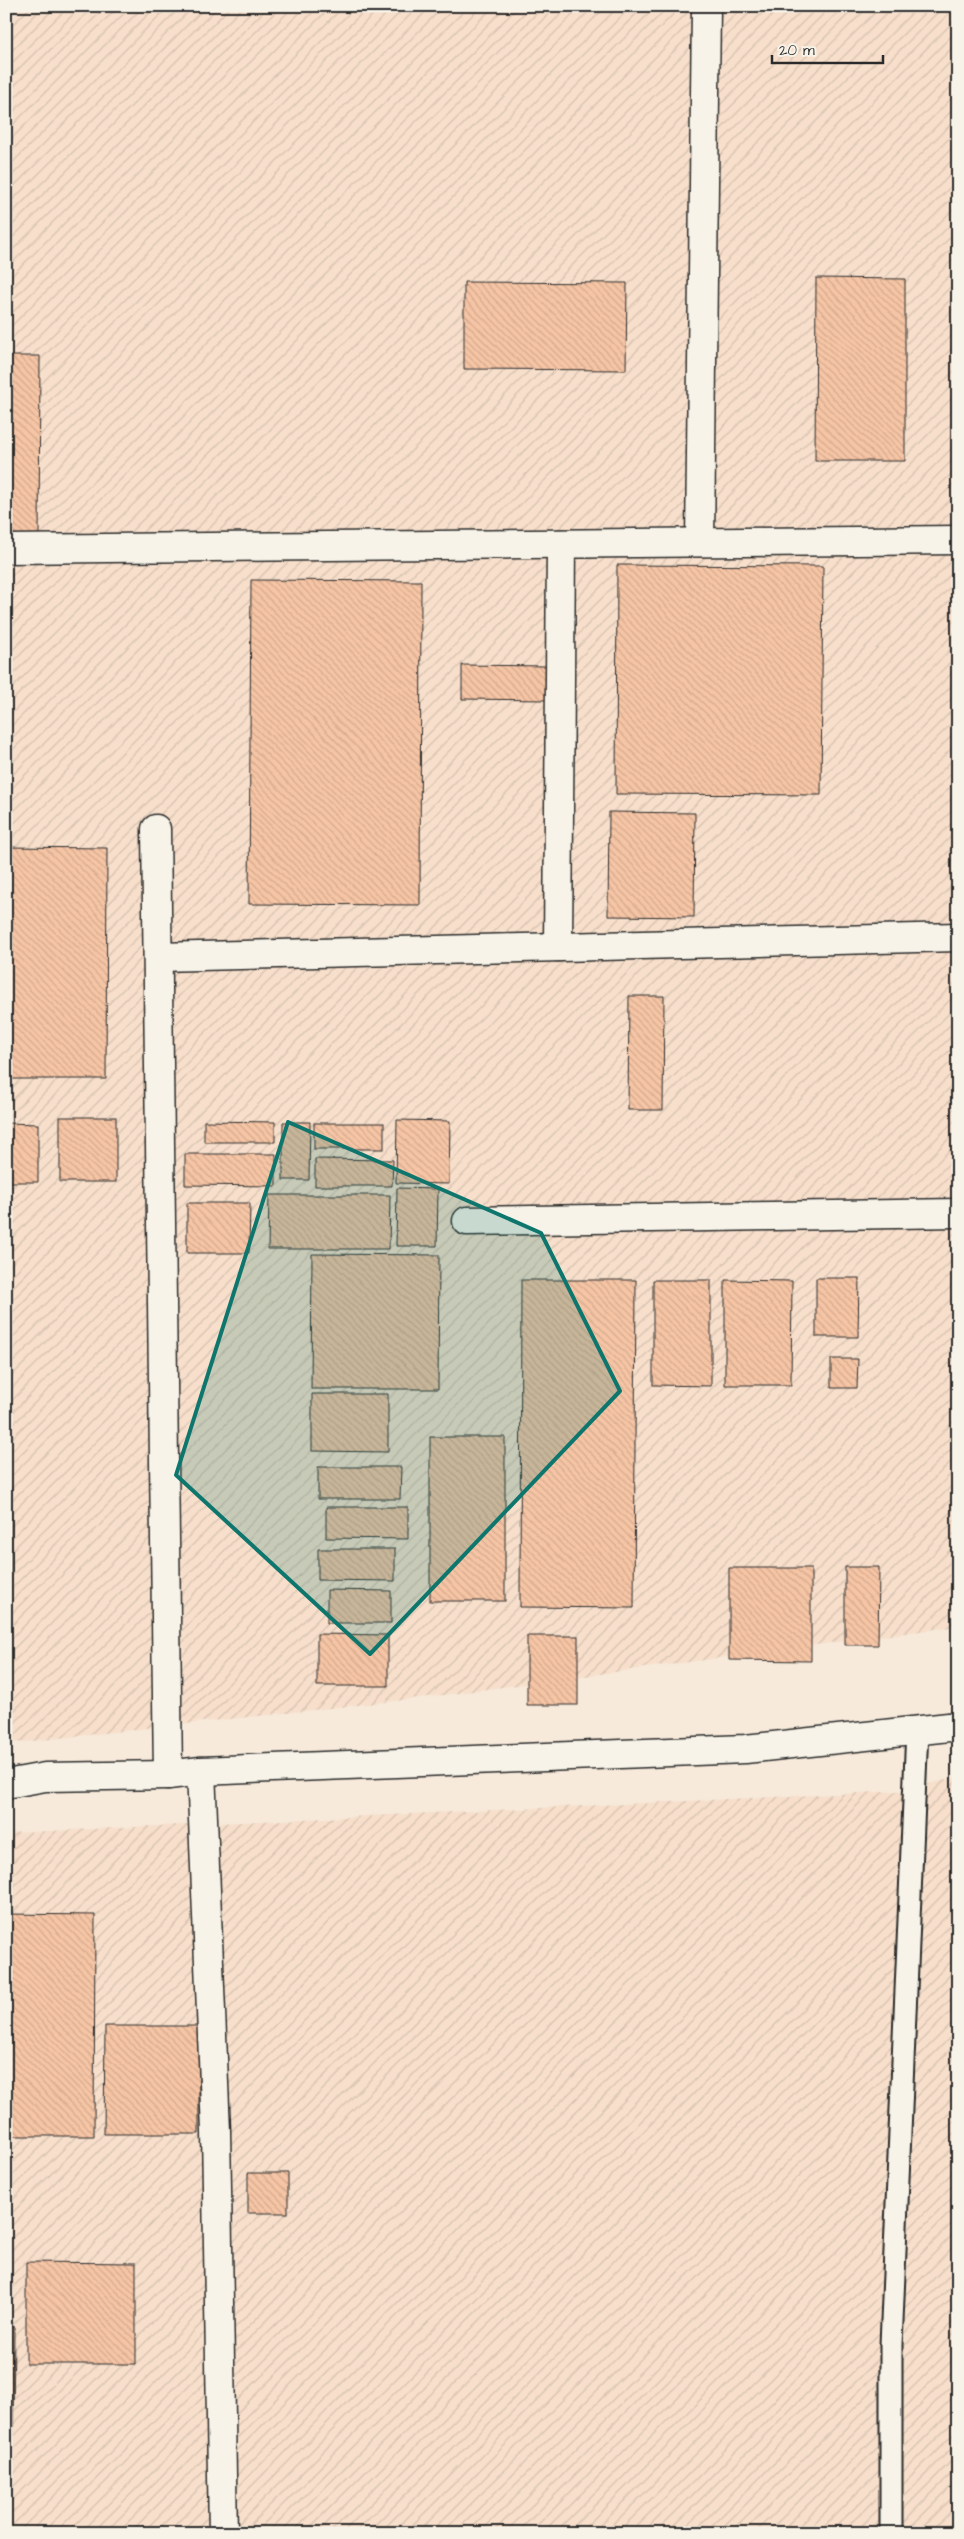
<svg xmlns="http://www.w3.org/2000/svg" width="964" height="2539" font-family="'Architects Daughter',sans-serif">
  <defs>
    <pattern id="industrial-furrows" width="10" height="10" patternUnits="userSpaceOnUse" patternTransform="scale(1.25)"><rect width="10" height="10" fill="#f7dfcb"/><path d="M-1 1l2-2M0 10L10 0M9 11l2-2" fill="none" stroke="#d4c0ae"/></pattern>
    <pattern id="building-back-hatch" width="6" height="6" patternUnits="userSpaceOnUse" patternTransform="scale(1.25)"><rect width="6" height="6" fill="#f6c5a5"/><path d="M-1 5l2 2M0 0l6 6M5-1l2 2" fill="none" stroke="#d3a98e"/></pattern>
  </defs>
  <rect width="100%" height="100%" fill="#f7eadb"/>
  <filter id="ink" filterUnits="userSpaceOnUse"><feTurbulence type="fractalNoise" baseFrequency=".02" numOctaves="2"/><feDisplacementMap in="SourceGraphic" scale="10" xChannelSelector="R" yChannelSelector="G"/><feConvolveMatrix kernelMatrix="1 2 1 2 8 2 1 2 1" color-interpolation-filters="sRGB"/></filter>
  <g filter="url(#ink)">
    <g fill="url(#industrial-furrows)">
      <path d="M6 6H958V1626L421 1698 6 1744Z"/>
      <path d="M958 1777V2533H6V1833L899 1791Z"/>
    </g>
    <g fill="url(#building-back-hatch)" stroke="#2b2b2b">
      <path d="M816 278 905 279V461H815Z"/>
      <path d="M464 282 627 283 626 370 464 369Z"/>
      <path d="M6 356H40L39 538H6Z"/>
      <path d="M617 565 823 566 821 795 616 794Z"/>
      <path d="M251 580 421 581 420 905 249 904Z"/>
      <path d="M462 665 546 666V700L462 699Z"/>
      <path d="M609 812 695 813 694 917 608 916Z"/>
      <path d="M6 847 107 848 106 1079H6Z"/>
      <path d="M629 996H664L663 1110H628Z"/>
      <rect x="60" y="1117" width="56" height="65"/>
      <path d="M397 1120 450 1121 449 1184 396 1183Z"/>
      <path d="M204 1121 275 1122V1142H204Z"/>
      <path d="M283 1122H310L309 1180H283Z"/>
      <path d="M6 1123 38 1124V1182H6Z"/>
      <rect x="314" y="1123" width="70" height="26"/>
      <path d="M185 1154H276V1186L185 1185Z"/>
      <path d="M315 1159 393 1160 392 1186H315Z"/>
      <path d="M397 1188 438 1189 437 1246H396Z"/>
      <path d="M269 1195H390L389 1249H268Z"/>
      <path d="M187 1203H250L249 1253H187Z"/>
      <path d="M312 1254 439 1255 438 1389H311Z"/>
      <path d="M816 1278H859L858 1337H816Z"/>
      <path d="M521 1280H636L634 1608 520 1607Z"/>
      <path d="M653 1280H711V1386L653 1385Z"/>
      <path d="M725 1280 792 1281 791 1385H725Z"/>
      <path d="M831 1359H858L857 1388H831Z"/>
      <path d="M312 1394H388V1452L312 1451Z"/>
      <rect x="430" y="1437" width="75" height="164"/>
      <path d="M318 1467H401L400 1499H318Z"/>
      <path d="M6 1487H11L10 1746H6Z"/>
      <path d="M326 1507H408V1539L326 1538Z"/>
      <path d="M318 1549H395V1581L318 1580Z"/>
      <path d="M845 1567H879L878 1645H845Z"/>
      <path d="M729 1568H811V1661L729 1660Z"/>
      <path d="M327 1590 391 1591V1623H327Z"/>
      <path d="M317 1634 388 1635V1686H317Z"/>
      <rect x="527" y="1636" width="51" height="69"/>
      <path d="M6 1914 95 1915 94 2136H6Z"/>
      <path d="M105 2026H199V2134H104Z"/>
      <rect x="248" y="2173" width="40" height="40"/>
      <path d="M26 2262 136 2263V2364H26Z"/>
      <path d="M6 2327H14L13 2435H6Z"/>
    </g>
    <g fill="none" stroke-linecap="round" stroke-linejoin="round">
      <defs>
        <path id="service" d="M891 2533V2345L917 1730"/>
        <g id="minor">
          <path d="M700 542 706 6"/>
          <path d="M6 549 958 540"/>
          <path d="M156 829 168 1775"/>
          <path d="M558 947 561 544"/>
          <path d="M158 957 958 937"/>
          <path d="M467 1221 958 1213"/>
          <path d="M201 1771 216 2131 223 2533"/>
        </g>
        <path id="tertiary" d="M6 1784 45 1777 168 1775 201 1771 745 1749 958 1726"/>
      </defs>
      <use href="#service" stroke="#2b2b2b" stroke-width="25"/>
      <use href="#minor" stroke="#2b2b2b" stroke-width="31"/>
      <use href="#tertiary" stroke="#2b2b2b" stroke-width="31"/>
      <use href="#service" stroke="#f7f3e8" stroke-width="21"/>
      <use href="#minor" stroke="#f7f3e8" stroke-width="28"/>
      <use href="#tertiary" stroke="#f7f3e8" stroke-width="28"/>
    </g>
  </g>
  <path fill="#0f766e" fill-opacity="0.2" stroke="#0f766e" stroke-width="4" stroke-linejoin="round" d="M288 1122 541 1233 620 1391 370 1654 176 1475Z"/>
  <rect width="964" height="2539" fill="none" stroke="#f7f3e8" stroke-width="25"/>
  <rect x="12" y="12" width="939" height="2514" fill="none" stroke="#2b2b2b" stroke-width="2" filter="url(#ink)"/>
  <path d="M772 55v8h111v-8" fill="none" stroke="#2b2b2b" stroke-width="2.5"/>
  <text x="779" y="55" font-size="15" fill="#2b2b2b" stroke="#f7f3e8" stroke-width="4" paint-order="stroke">20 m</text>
</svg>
